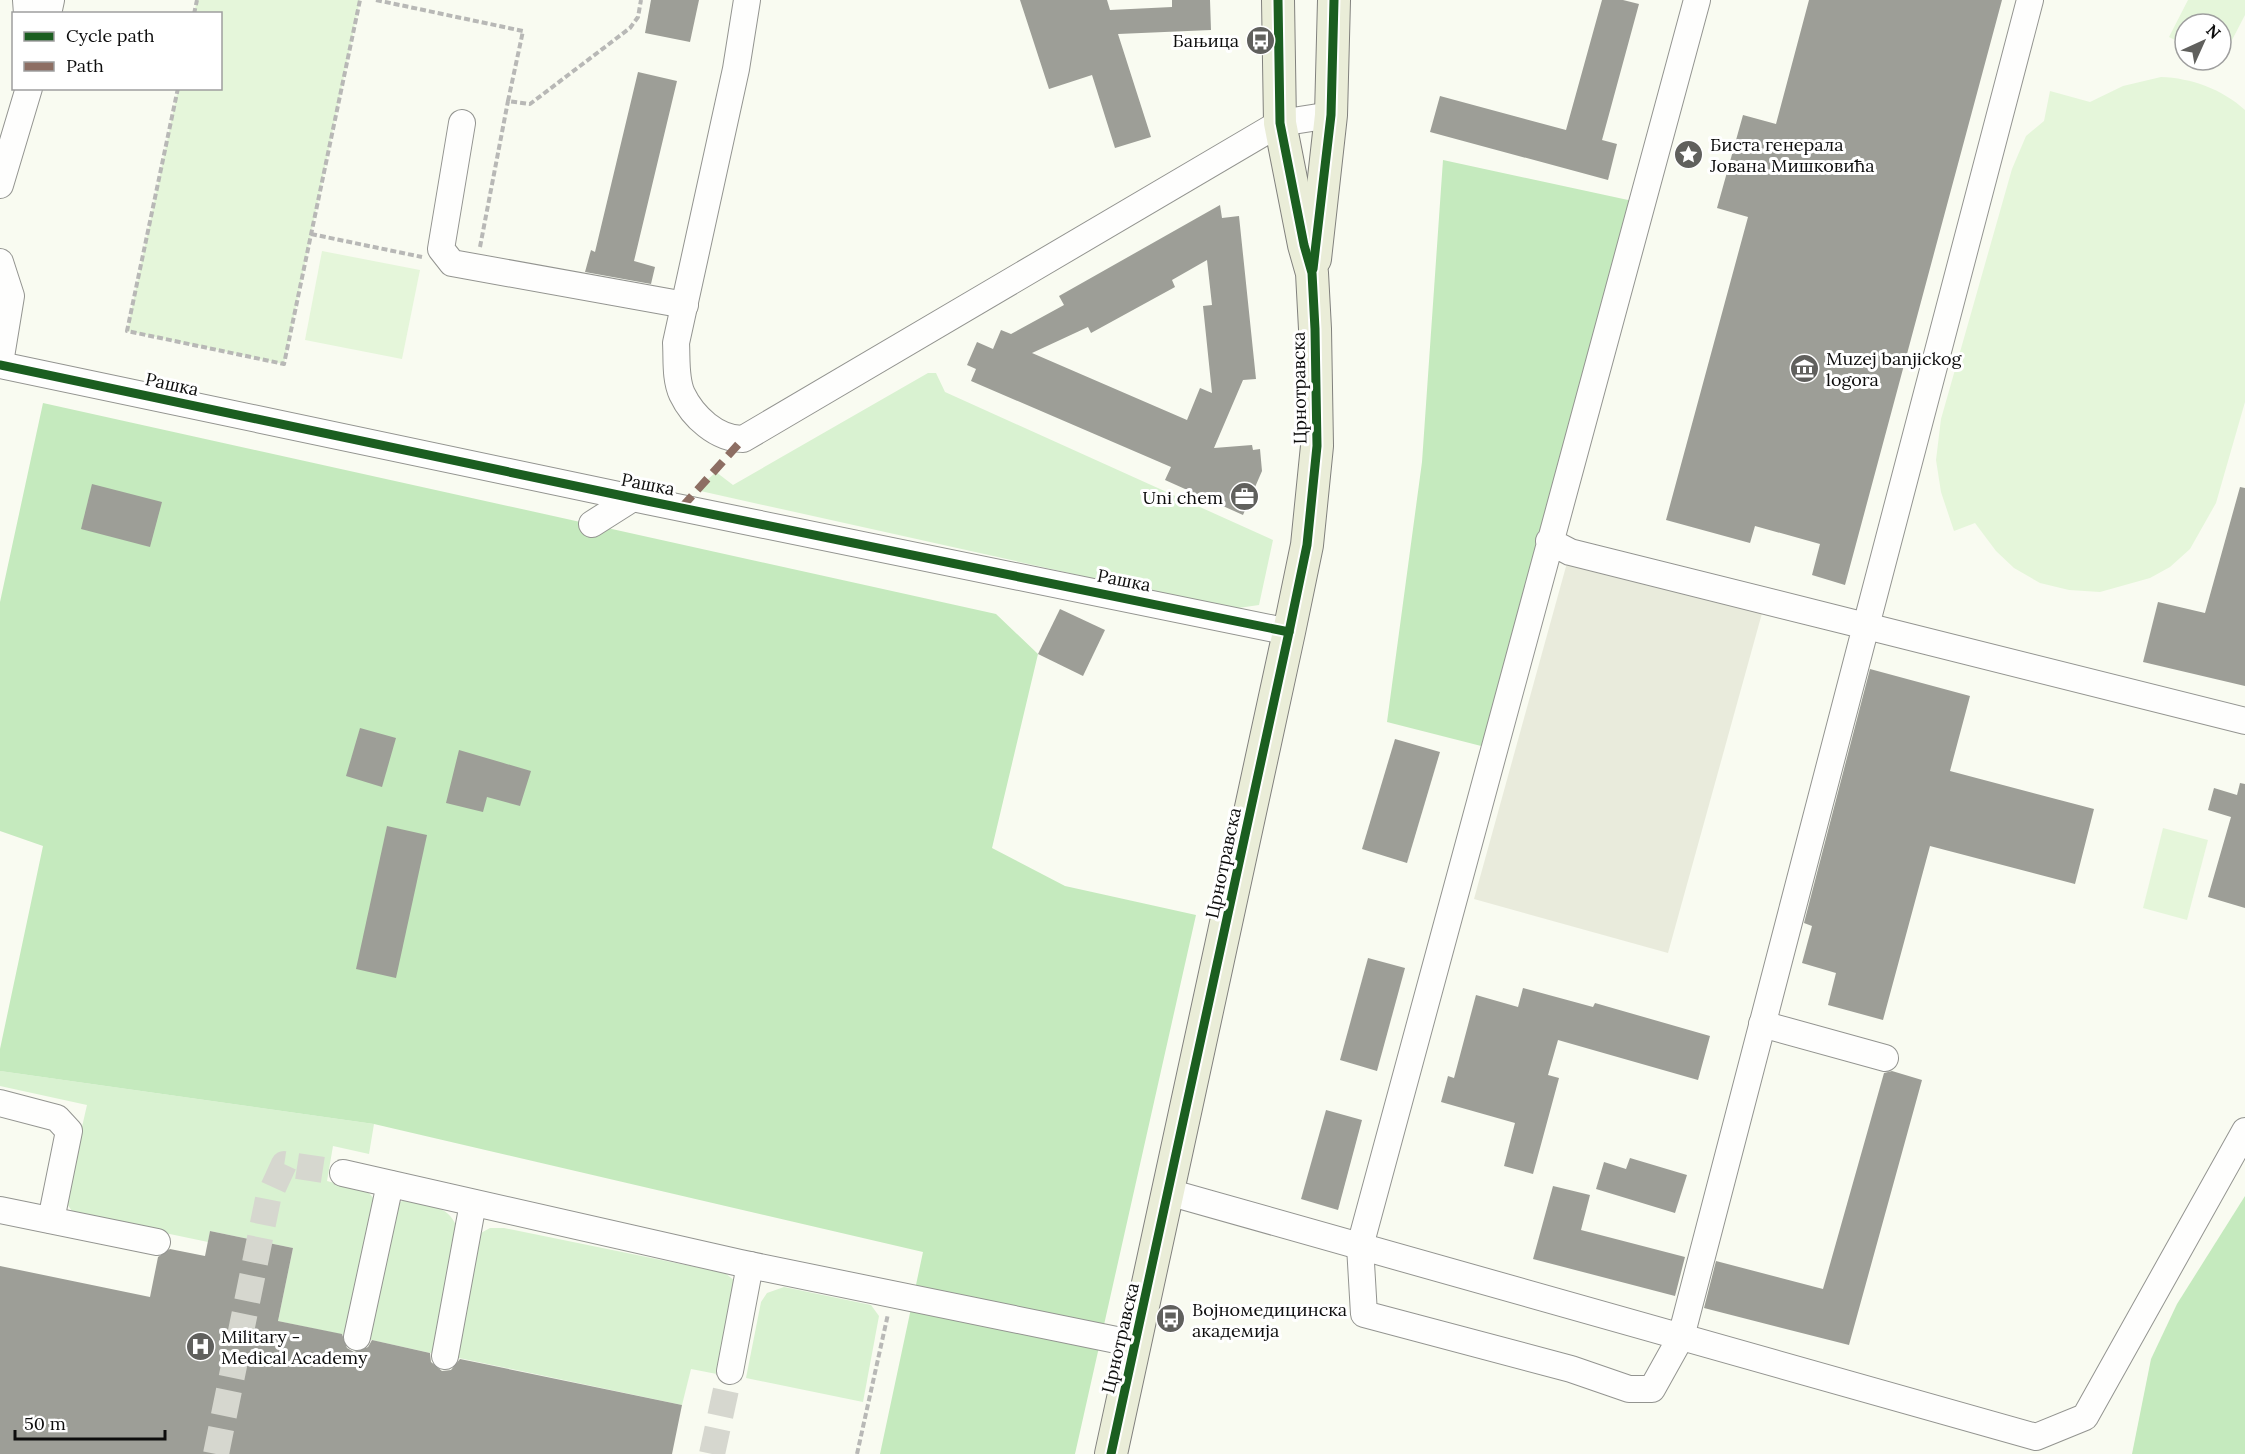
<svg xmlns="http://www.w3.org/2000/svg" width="2245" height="1454" font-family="Lora,serif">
  <rect width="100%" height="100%" fill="#f9fbf1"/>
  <g fill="#d9f2d1">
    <path d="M928 373H936L945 392 1273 540 1259 605 1231 609 696 490 716 472 733 485Z"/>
    <path d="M0 1071 374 1124 369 1154 333 1146 327 1181 368 1192 375 1200 349 1336 278 1321 293 1248 210 1231 208 1242 74 1214 65 1201 87 1105 0 1086Z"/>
    <path d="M405 1200C428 1205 452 1205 458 1232L435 1354 367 1339 395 1204Z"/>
    <path d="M490 1228H504L725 1273 735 1281 722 1375 691 1369 682 1405 454 1357 479 1234Z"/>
    <path d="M784 1287 871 1305 879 1316 863 1402 746 1378 761 1302 767 1293Z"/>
  </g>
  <g fill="#c5eabe">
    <path d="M1443 160 1642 203 1493 749 1387 722 1422 462Z"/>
    <path d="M43 403 996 614 1038 654 992 848 1065 886 1196 915 1075 1454H880L923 1252 374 1124 0 1071V1049L43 846 0 831V602Z"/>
    <path d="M2245 1196V1454H2132L2151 1359 2177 1304Z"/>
  </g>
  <g fill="#e5f6da">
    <path d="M197 0H360L284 364 127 331 178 89 220 88V14L194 13Z"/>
    <path d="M2188 0H2245V15L2220 63 2214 60H2221V24H2185V45L2169 37Z"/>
    <path d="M2161 77C2191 78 2222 89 2245 110V402L2216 503 2190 549 2170 567 2150 578 2100 592 2069 590 2040 583 2014 568 1996 551 1975 523 1954 531 1941 492 1936 460 1941 419 2012 169 2026 136 2044 121 2050 91 2090 102 2123 86Z"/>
    <path d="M322 251 420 270 402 359 305 340Z"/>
    <path d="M2163 828 2208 840 2187 920 2143 908Z"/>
  </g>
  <path fill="#e9ebdc" d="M1570 552 1764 606 1668 953 1474 899Z"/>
  <g fill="#9d9e97" fill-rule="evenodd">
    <path d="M651 0H699L690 42 645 33Z"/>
    <path d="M1020 0H1107L1110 10 1172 7V0H1210L1211 30 1118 34 1151 137 1115 148 1092 75 1049 89Z"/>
    <path d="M1602 0H1623L1639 4 1602 140 1617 144 1608 180 1430 132 1440 96 1566 130Z"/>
    <path d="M1809 0H2002L1845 585 1812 575 1820 544 1755 526 1750 543 1666 520 1748 217 1717 208 1743 115 1776 124Z"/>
    <path d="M638 72 677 81 634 261 655 267 651 284 585 272 591 250 595 252Z"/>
    <path d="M1220 205 1222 218 1239 216 1256 379 1243 380 1214 448 1252 445 1253 450 1260 449 1262 471 1243 515 1165 480 1171 467 971 381 976 369 967 365 977 342 993 349 1001 330 1011 334 1064 305 1059 296ZM1207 260 1212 305 1203 306 1212 393 1200 388 1187 420 1032 353 1088 327 1091 333 1175 287 1172 280Z"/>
    <path d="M92 484 162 502 150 547 81 529Z"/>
    <path d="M2240 487 2245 488V686L2143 662 2158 602 2205 613Z"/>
    <path d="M1060 609 1105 630 1083 676 1038 654Z"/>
    <path d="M1870 669 1970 696 1950 771 2094 809 2075 884 1930 846 1883 1020 1828 1005 1836 973 1802 963 1812 926 1804 923Z"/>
    <path d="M360 728 396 738 382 787 346 776Z"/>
    <path d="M1395 739 1440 752 1407 863 1362 849Z"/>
    <path d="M459 750 531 771 520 806 487 797 483 812 446 803Z"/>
    <path d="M2240 783 2245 784V908L2208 897 2231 817 2208 810 2214 788 2237 795Z"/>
    <path d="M387 826 427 835 396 978 356 969Z"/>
    <path d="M1368 958 1405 968 1377 1071 1340 1060Z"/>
    <path d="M1523 988 1593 1007 1595 1003 1710 1036 1698 1080 1558 1040 1548 1075 1559 1078 1533 1174 1504 1166 1515 1123 1441 1102 1448 1076 1454 1078 1476 995 1518 1007Z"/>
    <path d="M1892 1071 1922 1080 1849 1345 1704 1308 1716 1261 1823 1289 1884 1073Z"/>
    <path d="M1326 1110 1362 1120 1338 1210 1301 1199Z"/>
    <path d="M1630 1158 1687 1175 1675 1213 1596 1189 1604 1162 1626 1169Z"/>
    <path d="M1553 1186 1590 1195 1581 1230 1685 1257 1675 1296 1533 1259Z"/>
    <path d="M210 1231 293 1248 278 1321 342 1334 347 1348 354 1352 368 1347 372 1340 430 1353 431 1362 442 1371 451 1370 460 1359 682 1405 672 1454H0V1266L150 1297 158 1257 170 1249 205 1256Z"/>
  </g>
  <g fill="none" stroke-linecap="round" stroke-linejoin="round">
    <g stroke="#d6d7cf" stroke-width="26" stroke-dasharray="26 13" stroke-linecap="butt">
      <path d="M216 1454 268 1199 284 1164 343 1173"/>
      <path d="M712 1454 730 1371"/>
    </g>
    <defs>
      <g id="minor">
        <path d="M26 0 27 14"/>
        <path d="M747 0 736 69 676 343C677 359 675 379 682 394 693 417 717 439 743 439L1280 123 1331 115"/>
        <path d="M2030 0 1866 626 2245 721"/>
        <path d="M48 14 51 0"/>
        <path d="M462 123 441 249 452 263 685 305"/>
        <path d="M0 185 29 88"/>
        <path d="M0 262 11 296 0 363"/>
        <path d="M0 365 647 501 1289 632"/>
        <path d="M592 524 633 498"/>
        <path d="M1549 541 1570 552 1866 626 1681 1337 1652 1389H1629L1571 1369 1364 1314 1360 1246 1697 0"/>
        <path d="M1762 1024 1885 1058"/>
        <path d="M0 1103 57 1118 69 1131 51 1220"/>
        <path d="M343 1173 740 1263 1136 1344"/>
        <path d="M1168 1192 2036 1437 2085 1417 2245 1131"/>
        <path d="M0 1210 157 1242"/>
        <path d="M357 1337 390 1184"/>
        <path d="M445 1356 473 1203"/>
        <path d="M730 1371 750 1265"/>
      </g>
      <g id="major">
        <path d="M1315 259 1331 115 1334 0"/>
        <path d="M1111 1454 1289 632 1307 545 1317 446 1315 329 1312 273 1304 245 1280 123 1278 0"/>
      </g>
    </defs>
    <use href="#minor" stroke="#939490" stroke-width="28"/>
    <use href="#major" stroke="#81817d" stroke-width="34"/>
    <g stroke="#b8b8b6" stroke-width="4" stroke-dasharray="6 3" stroke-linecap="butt">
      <path d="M376 0 523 31 508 101 530 104 630 28 638 17 641 0"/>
      <path d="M194 14 197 0"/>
      <path d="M178 88 127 331 284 364 360 0"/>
      <path d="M311 234 422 257"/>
      <path d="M480 247 508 101"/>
      <path d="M857 1454 888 1314"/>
    </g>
    <use href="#minor" stroke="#fefefd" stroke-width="26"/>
    <use href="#major" stroke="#eaedd8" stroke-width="32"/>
    <path stroke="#8d6e63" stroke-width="8" stroke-dasharray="15 8" stroke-linecap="butt" d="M682 507 743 439"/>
    <defs>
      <g id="cycleway">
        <path d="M1313 269 1331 115 1334 0"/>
        <path d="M0 365 647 501 1289 632"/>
        <path d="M1111 1454 1289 632 1307 545 1317 446 1315 329 1312 273 1304 245 1280 123 1278 0"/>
      </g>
    </defs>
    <use href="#cycleway" stroke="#fff" stroke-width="13"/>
    <use href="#cycleway" stroke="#1b5e20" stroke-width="9"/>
  </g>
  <defs>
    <symbol id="bus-disc" viewBox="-11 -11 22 22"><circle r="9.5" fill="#60605d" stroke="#fff"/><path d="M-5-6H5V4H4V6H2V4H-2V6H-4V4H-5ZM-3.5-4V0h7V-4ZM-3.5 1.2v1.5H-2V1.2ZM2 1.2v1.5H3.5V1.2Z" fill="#fff"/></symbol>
    <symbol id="sight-disc" viewBox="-11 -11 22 22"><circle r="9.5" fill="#60605d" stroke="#fff"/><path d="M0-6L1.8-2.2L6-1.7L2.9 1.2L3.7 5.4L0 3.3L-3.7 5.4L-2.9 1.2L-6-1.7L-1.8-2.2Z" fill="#fff"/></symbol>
    <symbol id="museum-disc" viewBox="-11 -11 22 22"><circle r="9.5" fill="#60605d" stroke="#fff"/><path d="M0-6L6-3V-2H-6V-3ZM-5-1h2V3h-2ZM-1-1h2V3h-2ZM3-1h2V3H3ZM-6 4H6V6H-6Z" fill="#fff"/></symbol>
    <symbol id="office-disc" viewBox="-11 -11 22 22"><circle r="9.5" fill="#60605d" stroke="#fff"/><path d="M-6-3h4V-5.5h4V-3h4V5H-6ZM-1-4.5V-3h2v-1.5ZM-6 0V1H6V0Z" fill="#fff"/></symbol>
    <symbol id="hospital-disc" viewBox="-11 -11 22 22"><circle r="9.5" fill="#60605d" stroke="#fff"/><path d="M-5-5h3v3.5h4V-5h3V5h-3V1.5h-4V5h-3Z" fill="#fff"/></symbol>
  </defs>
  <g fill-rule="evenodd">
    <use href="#bus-disc" x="1244" y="24" width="33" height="33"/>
    <use href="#sight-disc" x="1672" y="138" width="33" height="33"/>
    <use href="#museum-disc" x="1788" y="352" width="33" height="33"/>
    <use href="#office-disc" x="1228" y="480" width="33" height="33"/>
    <use href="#bus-disc" x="1154" y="1302" width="33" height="33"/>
    <use href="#hospital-disc" x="184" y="1330" width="33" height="33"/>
  </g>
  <g text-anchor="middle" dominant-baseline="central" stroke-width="6" stroke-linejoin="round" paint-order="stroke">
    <g font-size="18" fill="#0d0d0d" stroke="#fff" text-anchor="start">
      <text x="1239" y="40" text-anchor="end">Бањица</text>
      <text x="1710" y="144">Биста генерала<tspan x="1710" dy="21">Јована Мишковића</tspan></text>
      <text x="1826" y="358">Muzej banjickog<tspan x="1826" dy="21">logora</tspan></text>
      <text x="1223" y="497" text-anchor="end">Uni chem</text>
      <text x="1192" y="1309">Војномедицинска<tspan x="1192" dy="21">академија</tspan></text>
      <text x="221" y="1336">Military -<tspan x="221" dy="21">Medical Academy</tspan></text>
    </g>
    <g font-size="18" fill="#0d0d0d" stroke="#fff">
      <text transform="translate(172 384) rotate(12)">Рашка</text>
      <text transform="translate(1299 388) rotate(-91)">Црнотравска</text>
      <text transform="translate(648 484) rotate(11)">Рашка</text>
      <text transform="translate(1124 580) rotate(11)">Рашка</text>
      <text transform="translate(1223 863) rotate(-78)">Црнотравска</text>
      <text transform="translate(1120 1338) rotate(-77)">Црнотравска</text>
    </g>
  </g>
  <rect x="12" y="12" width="210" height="78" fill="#ffffff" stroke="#9e9e9e" stroke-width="1.5"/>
  <rect x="24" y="32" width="30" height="9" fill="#1b5e20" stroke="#9e9e9e" stroke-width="1.5"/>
  <text x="66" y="42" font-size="18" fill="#0d0d0d">Cycle path</text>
  <rect x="24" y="62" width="30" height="9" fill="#8d6e63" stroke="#9e9e9e" stroke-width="1.5"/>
  <text x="66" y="72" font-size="18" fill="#0d0d0d">Path</text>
  <g transform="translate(2203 42) rotate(45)"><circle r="28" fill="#ffffff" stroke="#9e9e9e" stroke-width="1.5"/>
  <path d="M0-4.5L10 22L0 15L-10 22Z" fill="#60605d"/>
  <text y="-9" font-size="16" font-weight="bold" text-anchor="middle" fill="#0d0d0d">N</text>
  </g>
  <path d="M15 1430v9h150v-9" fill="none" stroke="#0d0d0d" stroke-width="3"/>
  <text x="24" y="1430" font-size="18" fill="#0d0d0d" stroke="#ffffff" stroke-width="4.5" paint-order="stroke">50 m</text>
</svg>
